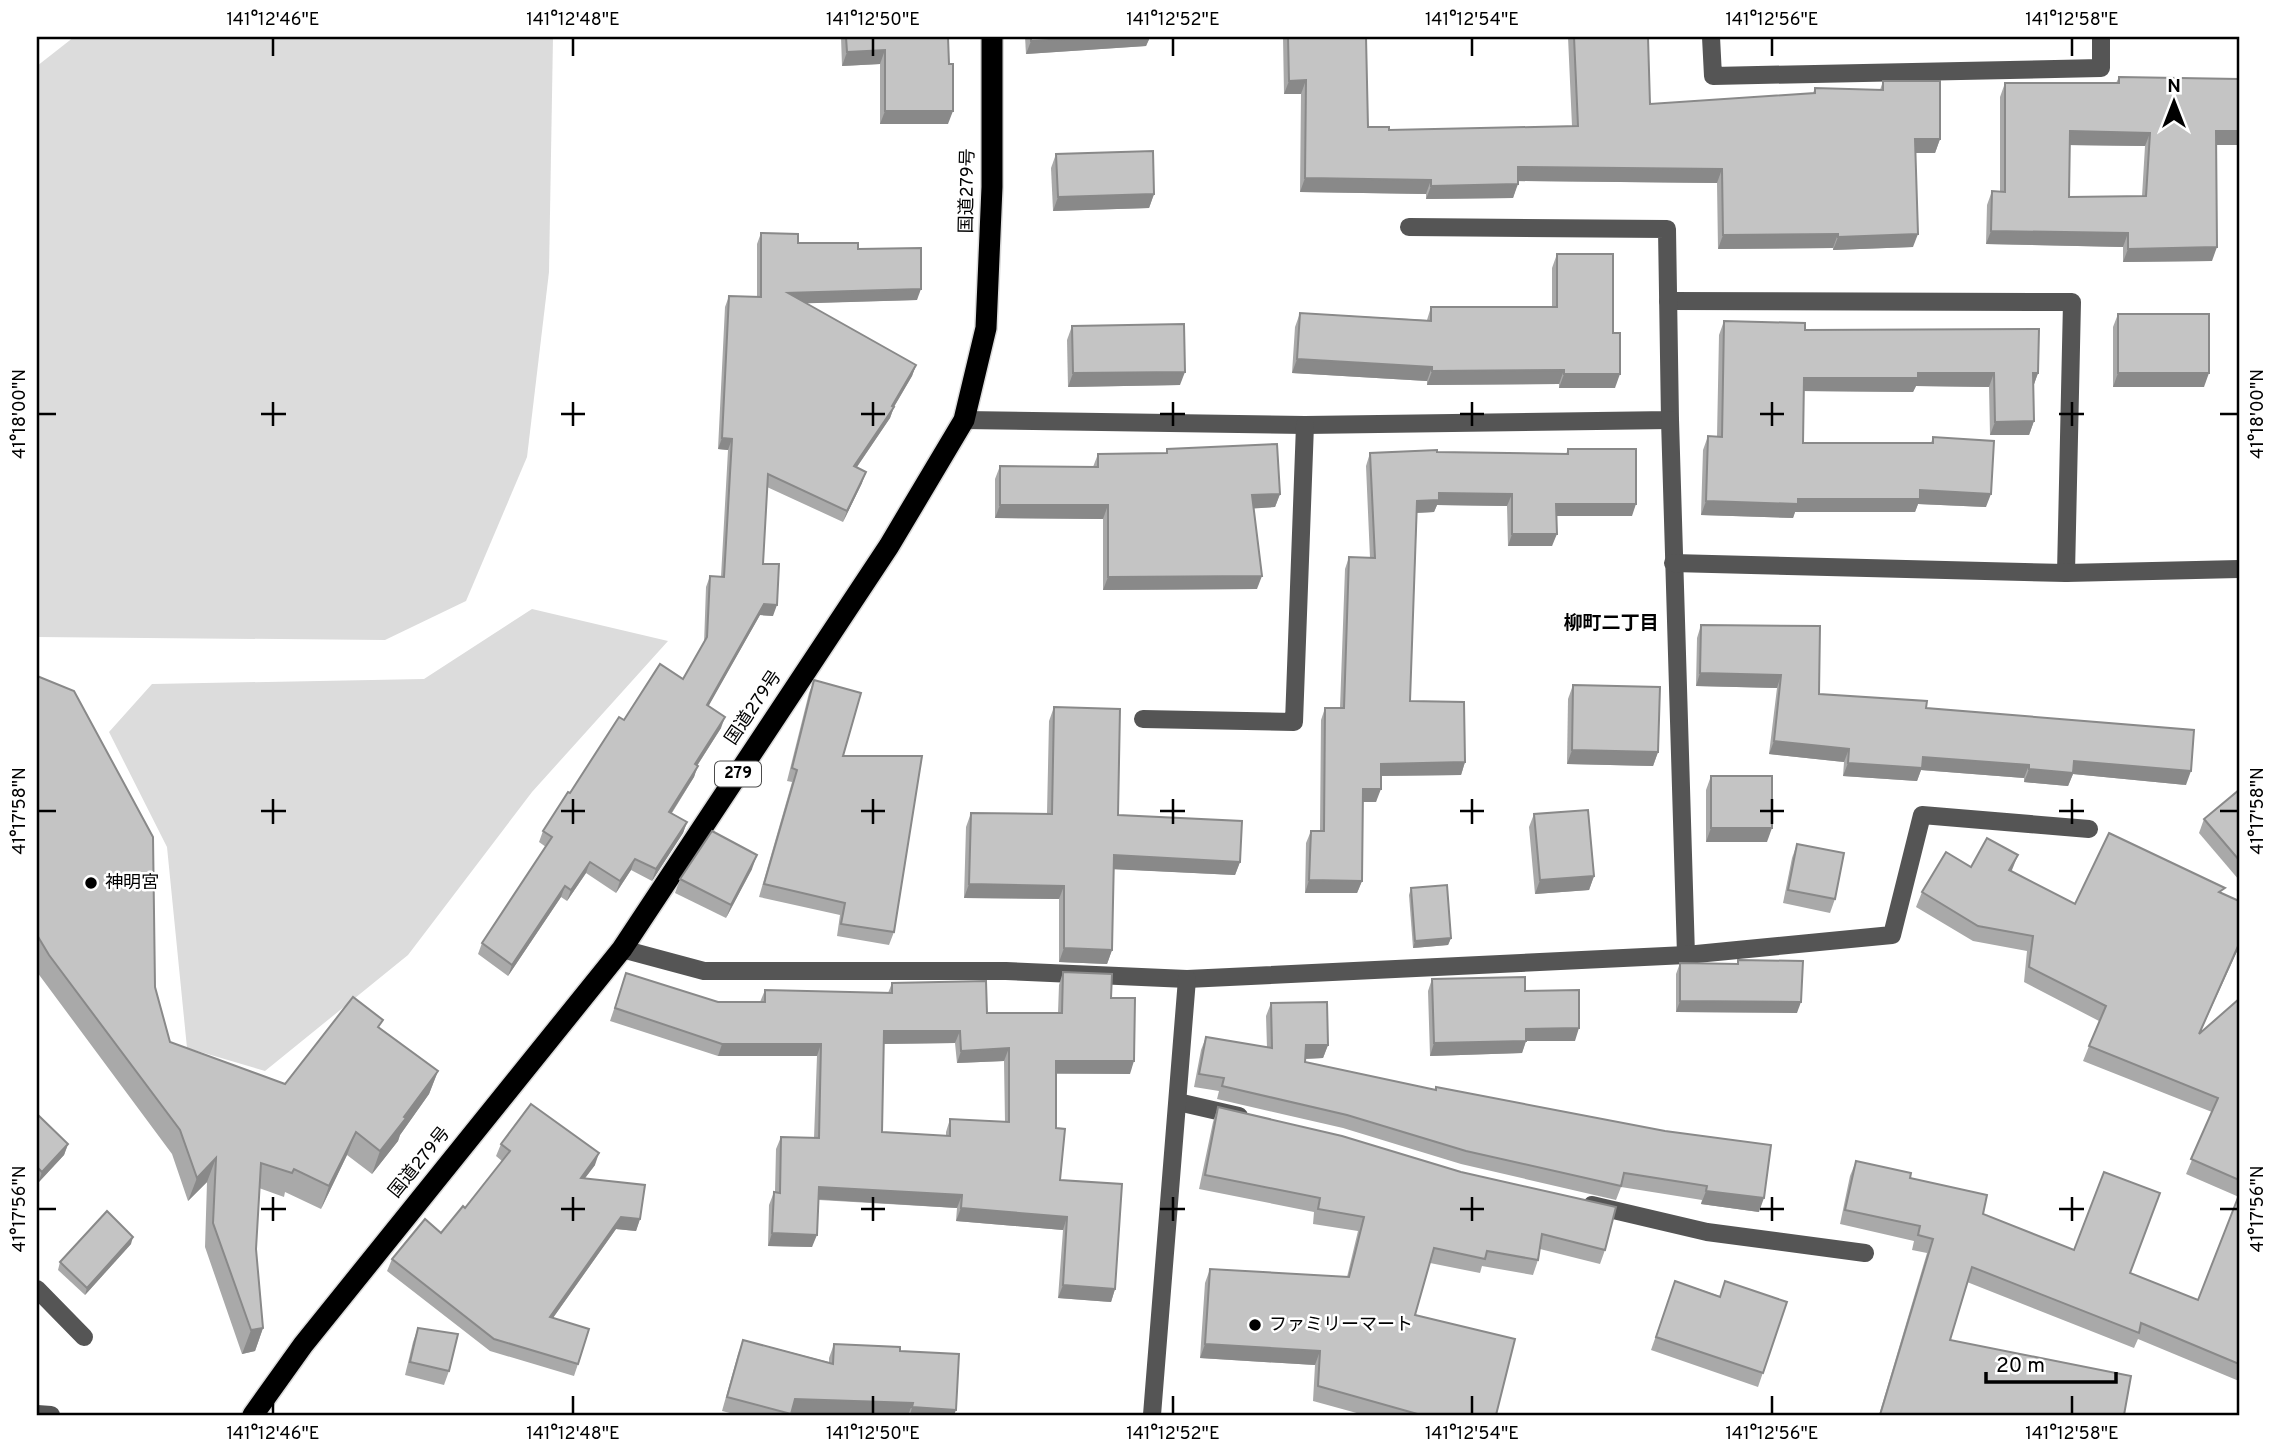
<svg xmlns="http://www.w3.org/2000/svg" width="2276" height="1452" font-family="Overpass,'Noto Sans JP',sans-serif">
  <rect width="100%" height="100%" fill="#fff"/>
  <g fill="#dcdcdc">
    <path d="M74 37H553L549 272 527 457 466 601 385 640 37 637V66Z"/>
    <path d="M532 609 668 641 532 792 408 955 265 1071 187 1048 167 847 109 732 152 684 424 679Z"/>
  </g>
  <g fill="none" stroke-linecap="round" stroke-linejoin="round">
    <defs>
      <path id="highway" d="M253 1415 303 1345 622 949 889 546 964 420 986 328 992 187V37"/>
    </defs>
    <use href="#highway" stroke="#dbdbdb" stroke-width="24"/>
    <g stroke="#555" stroke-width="18">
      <path d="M1711 37 1713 76 2101 68V37"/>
      <path d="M1668 301 2072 302 2066 573"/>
      <path d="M964 420 1305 425 1670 420 1667 229 1409 227"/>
      <path d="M1670 420 1686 955"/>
      <path d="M1673 563 2066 573 2239 569"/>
      <path d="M1143 719 1294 722 1305 425"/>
      <path d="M622 949 704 971H1006L1187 979 1686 955 1892 935 1922 815 2089 829"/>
      <path d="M1178 1102 1239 1116"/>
      <path d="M1592 1205 1707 1232 1865 1253"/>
      <path d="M37 1289 84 1337"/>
      <path d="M37 1414 51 1415"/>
      <path d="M1152 1415 1187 979"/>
    </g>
    <use href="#highway" stroke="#000" stroke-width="21"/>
  </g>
  <g fill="#a9a9a9" fill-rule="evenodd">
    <path d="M841 37H948V124H880V64L842 66Z"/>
    <path d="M1025 37H1150L1146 46 1026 54Z"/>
    <path d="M1283 37H1366L1368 127 1389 130 1572 126 1568 37H1648L1650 104 1813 93 1815 88 1880 90 1883 81 1940 139 1935 153H1915L1913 247 1833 250V248L1718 249 1717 183 1518 181 1513 198 1426 199V194L1300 192 1301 94H1284Z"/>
    <path d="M2119 77 2239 145H2216L2212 261 2123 262V247L1986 244 1987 205 1992 191 2000 192V97L2005 83H2116ZM2070 145 2145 146 2142 196 2069 197Z"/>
    <path d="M1056 154 1154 194 1149 208 1053 211 1051 168Z"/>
    <path d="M761 233 798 243 858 249 917 300 806 303 916 365 912 376 894 407 890 418 857 467 862 483 843 522 767 487 763 564 773 616 760 615 708 706 721 728 697 766 694 777 672 813 687 822 683 833 652 881 631 870 616 893 586 873 567 901 561 897 508 976 478 954 482 943 546 847 539 842 543 831 624 720 683 679 704 644 706 587 710 576 721 577 728 450 718 449 725 307 729 296H757V244Z"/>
    <path d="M1557 254 1613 333 1615 388H1559V384L1427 385V381L1292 373 1295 327 1300 313 1427 320 1431 307H1552V268Z"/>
    <path d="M2118 314 2204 387H2113V327Z"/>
    <path d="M1724 321 1805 330 2038 373 2033 387 2034 421 2029 435H1990L1989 387 1916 386 1913 392 1804 391 1803 443H1931L1933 437 1986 507 1918 504 1915 512H1795L1793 518 1701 515 1703 450 1708 436 1717 437 1719 335Z"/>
    <path d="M1072 326 1180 385 1068 387 1067 340Z"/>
    <path d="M1167 449 1280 494 1275 507 1253 508 1257 589 1103 590V519L995 518V479L1000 466 1093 467 1098 454 1166 453Z"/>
    <path d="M1568 449 1632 516H1556L1552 546H1508L1507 506 1437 505 1434 512 1417 513 1410 701 1465 762 1461 775 1381 776 1376 802H1363L1362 881 1357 893H1305L1306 843 1311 831H1320L1321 720 1325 708H1340L1345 569 1349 557 1370 558 1366 466 1370 453 1437 452 1566 454Z"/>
    <path d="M1701 625 1819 694 1926 708 2186 785 2073 774 2068 786 2024 782V778L1921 770 1917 781 1843 776 1844 762 1769 754 1777 688 1696 686 1697 638Z"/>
    <path d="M37 676 155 987 170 1042 285 1084 380 1029 438 1071 429 1094 400 1135 398 1141 372 1174 347 1155 321 1209 285 1192 284 1197 259 1188 256 1249 263 1328 255 1351 242 1354 205 1247 207 1182 188 1201 172 1154 37 972Z"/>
    <path d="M814 680 843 756 894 932 889 945 837 936 840 915 759 897 792 782 787 781 809 693Z"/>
    <path d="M1573 685 1658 752 1653 766 1567 764 1568 699Z"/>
    <path d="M1054 707 1118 815 1240 862 1235 875 1114 869 1112 950 1107 964 1059 962V899L964 898 966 827 971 813 1047 814 1049 721Z"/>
    <path d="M1711 776 1767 842H1706V790Z"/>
    <path d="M2239 790V880L2199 833 2204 819Z"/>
    <path d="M1534 814 1594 876 1589 890 1535 894 1529 827Z"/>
    <path d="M1797 844 1835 899 1830 913 1783 903 1792 858Z"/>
    <path d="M1971 867 2011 871 2075 904 2222 894 2201 1032 2239 999V1381L2138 1339 2134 1348 1967 1282 1950 1340 2124 1415H1879L1927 1253 1912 1250 1914 1241 1840 1224 1850 1176 1856 1161 1910 1178 1983 1214 2198 1300 2239 1197 2186 1174 2212 1112 2083 1061 2099 1021 2024 982 2027 951 1973 941 1916 907 1922 892Z"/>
    <path d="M752 869 726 918 675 893 680 879Z"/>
    <path d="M1411 888 1451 938 1448 945 1413 948 1409 895Z"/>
    <path d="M1738 960 1797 1013 1676 1012V974L1680 963 1737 964Z"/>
    <path d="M1063 972 1111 998 1130 1074H1056V1128L1060 1180 1115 1289 1111 1302 1058 1298 1063 1230 956 1221 957 1208 819 1200 812 1247 768 1246 769 1205 774 1192H775L776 1149 781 1137 814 1138 817 1056H718L610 1021 626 973 718 1002H760L765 990 888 993 892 983 987 1013H1058L1059 985ZM955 1043 957 1063 1004 1061 1005 1122 950 1119 946 1132V1136L882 1132 884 1044Z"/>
    <path d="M1432 979 1525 991 1575 1041H1526L1522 1053 1430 1056 1428 991Z"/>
    <path d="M1271 1003 1328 1045 1323 1058 1305 1059V1062L1434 1090 1436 1087 1665 1131 1759 1212 1701 1204 1702 1200 1621 1187 1616 1200 1461 1164 1343 1128 1217 1099 1219 1091 1194 1087 1201 1050 1206 1037 1267 1048 1266 1016Z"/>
    <path d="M1218 1107 1605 1250 1600 1264 1540 1249 1538 1260 1533 1275 1482 1266 1480 1273 1430 1263 1415 1315 1496 1415H1364L1313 1401 1315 1365 1200 1358 1205 1283 1210 1269 1347 1277 1358 1231 1313 1224 1314 1212 1199 1189 1213 1122Z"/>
    <path d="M37 1114 68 1144 64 1155 38 1183 37 1182Z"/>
    <path d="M501 1144 595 1165 585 1178 640 1219 636 1231 616 1229 553 1318 578 1364 574 1376 490 1351 387 1271 392 1259 441 1233 465 1208 502 1161 496 1156Z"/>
    <path d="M131 1244 85 1295 58 1270 60 1262Z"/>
    <path d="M1675 1281 1720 1296 1787 1302 1758 1387 1651 1350Z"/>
    <path d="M418 1328 449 1371 444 1385 405 1375 413 1342Z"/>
    <path d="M743 1340 829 1362V1358L834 1344 900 1351 954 1415H865L791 1413V1415H738L722 1411 738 1354Z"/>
  </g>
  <g fill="#898989">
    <path d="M1102 37H1150L1146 46 1026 54 1031 41Z"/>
    <path d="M885 50 880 64 842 66 847 52Z"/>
    <path d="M1306 80 1301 94H1284L1289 81Z"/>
    <path d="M885 111H953L948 124H880Z"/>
    <path d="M2070 131 2150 133 2145 146 2065 145Z"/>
    <path d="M2216 131H2239V145H2211Z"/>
    <path d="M1915 139H1940L1935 153H1910Z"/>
    <path d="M1518 167 1722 169 1717 183 1513 181Z"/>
    <path d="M1305 178 1431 180 1426 194 1300 192Z"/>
    <path d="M1518 184 1513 198 1426 199 1431 186Z"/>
    <path d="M1154 194 1149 208 1053 211 1058 197Z"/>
    <path d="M1991 231 2128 233 2123 247 1986 244Z"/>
    <path d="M1838 234 1833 248 1718 249 1723 235Z"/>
    <path d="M1918 234 1913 247 1833 250 1838 237Z"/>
    <path d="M2217 247 2212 261 2123 262 2128 249Z"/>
    <path d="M921 289 917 300 784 304 788 293Z"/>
    <path d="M1297 359 1432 367 1427 381 1292 373Z"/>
    <path d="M916 365 912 376 892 410 894 407 890 418 850 477 854 466 892 406Z"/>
    <path d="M1564 370 1559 384 1427 385 1432 371Z"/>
    <path d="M1185 372 1180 385 1068 387 1073 373Z"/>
    <path d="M1918 373H1994L1989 387 1916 386 1913 392 1799 391 1804 378Z"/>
    <path d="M2033 373H2038L2033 387Z"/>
    <path d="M2118 373H2209L2204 387H2113Z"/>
    <path d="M1564 374H1620L1615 388H1559Z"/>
    <path d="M2034 421 2029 435H1990L1995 422Z"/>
    <path d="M722 438 732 439 728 450 718 449Z"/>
    <path d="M866 472 862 483 843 522 847 511Z"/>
    <path d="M1920 490 1991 494 1986 507 1918 504 1915 512H1795L1793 518 1701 515 1706 501 1798 499Z"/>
    <path d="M1439 493 1512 494 1507 506 1437 505 1434 512 1413 513 1417 501Z"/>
    <path d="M1280 494 1275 507 1247 509 1252 495Z"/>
    <path d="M1556 504H1636L1632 516H1552Z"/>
    <path d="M1000 505H1108L1103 519 995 518Z"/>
    <path d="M1512 534H1557L1552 546H1508Z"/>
    <path d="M1262 576 1257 589 1103 590 1108 577Z"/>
    <path d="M764 604 777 605 773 616 760 615 703 716 707 705Z"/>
    <path d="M1700 673 1781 675 1777 688 1696 686Z"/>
    <path d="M725 717 721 728 691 775 695 764Z"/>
    <path d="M1774 741 1849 749 1844 762 1769 754Z"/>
    <path d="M1572 750 1658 752 1653 766 1567 764Z"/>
    <path d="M1923 757 2029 765 2024 778 1921 770 1917 781 1843 776 1848 763Z"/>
    <path d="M2074 761 2191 771 2186 785 2073 774 2068 786 2024 782 2029 769Z"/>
    <path d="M1465 762 1461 775 1377 776 1381 764Z"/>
    <path d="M698 766 694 777 665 823 669 812Z"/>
    <path d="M1363 789H1381L1376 802H1358Z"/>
    <path d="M687 822 683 833 652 881 656 869Z"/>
    <path d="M1711 828H1772L1767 842H1706Z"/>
    <path d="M757 855 752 869 726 918 731 905Z"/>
    <path d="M1114 855 1240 862 1235 875 1109 869Z"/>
    <path d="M2018 855 2012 870 2003 885 2009 870Z"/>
    <path d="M635 859 631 870 616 893 620 881Z"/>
    <path d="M590 862 586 873 567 901 571 890Z"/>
    <path d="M1594 876 1589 890 1535 894 1540 880Z"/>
    <path d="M1309 880 1362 881 1357 893H1305Z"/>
    <path d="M969 884 1064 886 1059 899 964 898Z"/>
    <path d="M565 886 561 897 508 976 512 965Z"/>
    <path d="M1451 938 1448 945 1413 948 1415 941Z"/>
    <path d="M2239 944V947L2193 1048 2199 1034Z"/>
    <path d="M1064 948 1112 950 1107 964 1059 962Z"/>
    <path d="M1680 1001 1801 1002 1797 1013 1676 1012Z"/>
    <path d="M1579 1028 1575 1041H1526L1522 1053 1430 1056 1434 1043 1526 1029Z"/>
    <path d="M884 1031H960L955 1043 879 1044Z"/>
    <path d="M722 1044H821L817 1056H718Z"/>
    <path d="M1306 1045H1328L1323 1058 1301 1059Z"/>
    <path d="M1009 1048 1004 1061 957 1063 961 1051Z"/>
    <path d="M1056 1061H1134L1130 1074 1051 1073Z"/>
    <path d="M438 1071 429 1094 400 1135 398 1141 372 1174 380 1151Z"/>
    <path d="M356 1132 347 1155 321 1209 329 1186Z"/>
    <path d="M68 1144 64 1155 38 1183 42 1172Z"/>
    <path d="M599 1153 595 1165 576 1190 581 1178Z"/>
    <path d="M216 1158 207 1182 188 1201 197 1178Z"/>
    <path d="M819 1187 962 1195 957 1208 814 1199Z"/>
    <path d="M1706 1191 1764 1198 1759 1212 1701 1204Z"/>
    <path d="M961 1208 1067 1217 1063 1230 956 1221Z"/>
    <path d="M621 1217 640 1219 636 1231 616 1229 545 1329 550 1317Z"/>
    <path d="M772 1233 817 1235 812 1247 768 1246Z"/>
    <path d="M133 1237 131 1244 85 1295 87 1288Z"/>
    <path d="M1063 1285 1115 1289 1111 1302 1058 1298Z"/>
    <path d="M263 1328 255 1351 242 1354 251 1330Z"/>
    <path d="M1205 1344 1320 1351 1315 1365 1200 1358Z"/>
    <path d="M795 1399 913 1403 908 1415 790 1413Z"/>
    <path d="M912 1407 956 1410 954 1415H910Z"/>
  </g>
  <g fill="#c4c4c4" stroke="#898989" stroke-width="2" fill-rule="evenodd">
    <path d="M846 37H948L949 64H953V111H885V50L847 52Z"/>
    <path d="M1031 37H1102L1031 41Z"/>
    <path d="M1288 37H1366L1368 127H1389V130L1578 126 1574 37H1648L1650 104 1815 93V88L1883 90V81H1940V139H1915L1918 234 1838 237V234L1723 235 1722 169 1518 167V184L1431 186V180L1305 178 1306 80 1289 81Z"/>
    <path d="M2119 77 2239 79V131H2216L2217 247 2128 249V233L1991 231 1992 191 2005 192V83H2119ZM2070 131 2150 133 2146 196 2069 197Z"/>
    <path d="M1153 151 1154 194 1058 197 1056 154Z"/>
    <path d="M761 233 798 234V243H858V249L921 248V289L788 293 916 365 892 406 894 407 854 466 866 472 847 511 768 474 763 564H779L777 605 764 604 707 705 725 717 695 764 698 766 669 812 687 822 656 869 635 859 620 881 590 862 571 890 565 886 512 965 482 943 552 837 543 831 568 792 570 793 619 717 624 720 660 664 683 679 707 637 710 576 724 577 732 439 722 438 729 296 761 297Z"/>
    <path d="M1557 254H1613V333H1620V374H1564V370L1432 371V367L1297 359 1300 313 1431 321V307H1557Z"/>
    <rect x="2118" y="314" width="91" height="59"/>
    <path d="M1724 321 1805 323V330L2039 329 2038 373H2033L2034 421 1995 422 1994 373H1918V378H1804L1803 443H1933V437L1994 441 1991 494 1920 490V499H1798V504L1706 501 1708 436 1722 437Z"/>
    <path d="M1184 324 1185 372 1073 373 1072 326Z"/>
    <path d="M1277 444 1280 494 1252 495 1262 576 1108 577V505H1000V466L1098 467V454L1167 453V449Z"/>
    <path d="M1568 449H1636V504H1556L1557 534H1512V494L1439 493V500L1417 501 1410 701 1464 702 1465 762 1381 764V789H1363L1362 881 1309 880 1311 831H1324L1325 708H1344L1349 557 1375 558 1370 453 1437 450V452L1568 454Z"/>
    <path d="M1701 625 1820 626 1819 694 1927 701 1926 708 2194 730 2191 771 2074 761 2073 773 2029 769V765L1923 757 1922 768 1848 763 1849 749 1774 741 1781 675 1700 673Z"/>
    <path d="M37 676 74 691 153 837 155 987 170 1042 285 1084 353 997 383 1020 378 1027 438 1071 404 1117 406 1118 380 1151 356 1132 329 1186 294 1169 292 1173 261 1163 256 1249 263 1328 251 1330 213 1223 216 1158 197 1178 180 1130 49 955 37 935Z"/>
    <path d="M814 680 861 693 843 756H922L894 932 841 924 845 903 764 884 797 770 792 768Z"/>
    <path d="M1573 685 1660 687 1658 752 1572 750Z"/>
    <path d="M1054 707 1120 709 1118 815 1242 821 1240 862 1114 855 1112 950 1064 948V886L969 884 971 813 1052 814Z"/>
    <rect x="1711" y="776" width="61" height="52"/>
    <path d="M2239 790V860L2204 819Z"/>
    <path d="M1588 810 1594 876 1540 880 1534 814Z"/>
    <path d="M712 831 757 855 731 905 680 879Z"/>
    <path d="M2109 833 2225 888 2219 892 2239 901V944L2199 1034 2239 999V1180L2191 1159 2218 1098 2089 1046 2106 1006 2029 967 2033 936 1978 926 1922 892 1946 852 1971 867 1987 838 2018 855 2009 870 2075 904Z"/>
    <path d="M1797 844 1844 853 1835 899 1788 890Z"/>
    <path d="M1447 885 1451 938 1415 941 1411 888Z"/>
    <path d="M1738 960 1803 961 1801 1002 1680 1001V963L1738 964Z"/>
    <path d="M1063 972 1112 974 1111 998H1135L1134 1061H1056V1128L1065 1129 1060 1180 1122 1184 1115 1289 1063 1285 1067 1217 961 1208 962 1195 819 1187 817 1235 772 1233 774 1192 780 1193 781 1137 819 1138 821 1044H722L615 1008 626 973 718 1002H765V990L892 993V983L986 981 987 1013H1062ZM884 1031H960L961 1051 1009 1048V1122L950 1119V1136L882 1132Z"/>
    <path d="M1525 977V991L1579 990V1028L1526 1029V1041L1434 1043 1432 979Z"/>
    <path d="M1327 1002 1328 1045H1306L1305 1062 1436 1090V1087L1665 1131 1771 1145 1764 1198 1706 1191 1707 1186 1624 1173 1621 1186 1466 1151 1347 1115 1222 1086 1224 1078 1199 1074 1206 1037 1272 1048 1271 1003Z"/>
    <path d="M531 1104 599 1153 581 1178 645 1185 640 1219 621 1217 550 1317 589 1329 578 1364 494 1339 392 1259 425 1219 441 1233 463 1206 465 1208 510 1151 501 1144Z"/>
    <path d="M1218 1107 1342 1136 1461 1172 1616 1207 1605 1250 1542 1234 1538 1260 1487 1251 1485 1259 1434 1248 1415 1315 1515 1339 1496 1415H1421L1318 1386 1320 1351 1205 1344 1210 1269 1349 1277 1364 1217 1318 1209 1320 1198 1205 1175Z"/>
    <path d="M37 1114 68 1144 42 1172 37 1167Z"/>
    <path d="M1856 1161 1911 1173 1910 1178 1987 1195 1983 1214 2074 1250 2104 1172 2160 1193 2130 1273 2198 1300 2239 1195V1364L2141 1323 2139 1333 1972 1267 1950 1340 2131 1376 2124 1415H1880L1933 1239 1918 1235 1920 1226 1845 1210Z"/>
    <path d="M107 1211 133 1237 87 1288 60 1262Z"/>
    <path d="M1675 1281 1720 1297 1725 1281 1787 1302 1763 1373 1656 1337Z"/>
    <path d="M418 1328 458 1334 449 1371 410 1362Z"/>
    <path d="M743 1340 833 1364 834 1344 900 1347V1351L959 1354 956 1410 912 1407 913 1403 795 1399 791 1414 727 1397Z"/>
  </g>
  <path fill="none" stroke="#000" stroke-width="2.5" d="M273 38V56M573 38V56M873 38V56M1173 38V56M1472 38V56M1772 38V56M2072 38V56M273 402V426M573 402V426M873 402V426M1173 402V426M1472 402V426M1772 402V426M2072 402V426M38 414H56M261 414H286M561 414H585M861 414H885M1160 414H1185M1460 414H1484M1760 414H1784M2059 414H2084M2220 414H2238M273 799V824M573 799V824M873 799V824M1173 799V824M1472 799V824M1772 799V824M2072 799V824M38 811H56M261 811H286M561 811H585M861 811H885M1160 811H1185M1460 811H1484M1760 811H1784M2059 811H2084M2220 811H2238M273 1197V1221M573 1197V1221M873 1197V1221M1173 1197V1221M1472 1197V1221M1772 1197V1221M2072 1197V1221M38 1209H56M261 1209H286M561 1209H585M861 1209H885M1160 1209H1185M1460 1209H1484M1760 1209H1784M2059 1209H2084M2220 1209H2238M273 1396V1414M573 1396V1414M873 1396V1414M1173 1396V1414M1472 1396V1414M1772 1396V1414M2072 1396V1414"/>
  <g fill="#000" stroke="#fff" stroke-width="2.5">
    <circle cx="91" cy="883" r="7"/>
    <circle cx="1255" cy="1325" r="7"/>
  </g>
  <g text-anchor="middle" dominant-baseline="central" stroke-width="5" stroke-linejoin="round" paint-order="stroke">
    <rect fill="#fff" stroke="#4c4c4c" stroke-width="2" x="715" y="761.5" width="46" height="25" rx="5"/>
    <g font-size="16" font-weight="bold" fill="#000">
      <text x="738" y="774">279</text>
    </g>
    <g font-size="18" fill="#000" stroke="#fff">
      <text transform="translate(968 191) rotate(-89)">国道279号</text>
      <text transform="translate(754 708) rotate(-56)">国道279号</text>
      <text transform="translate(420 1163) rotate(-51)">国道279号</text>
    </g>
    <g font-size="18" fill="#000" stroke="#fff" text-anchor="start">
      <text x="105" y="883">神明宮</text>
      <text x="1269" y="1325">ファミリーマート</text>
    </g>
    <g font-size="19" font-weight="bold" fill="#000" stroke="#fff">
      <text x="1611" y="624">柳町二丁目</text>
    </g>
  </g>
  <rect width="2276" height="1452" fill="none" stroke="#ffffff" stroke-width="77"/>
  <g transform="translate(2174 102)" stroke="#ffffff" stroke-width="5" paint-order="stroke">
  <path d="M0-5L12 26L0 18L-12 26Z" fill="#000000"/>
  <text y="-10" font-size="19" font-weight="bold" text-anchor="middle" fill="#000000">N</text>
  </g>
  <path d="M1986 1372v10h130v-10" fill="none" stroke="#000000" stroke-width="3.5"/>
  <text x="1996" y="1372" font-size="21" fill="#000000" stroke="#ffffff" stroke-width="5" paint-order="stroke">20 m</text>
  <rect x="38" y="38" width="2200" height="1376" fill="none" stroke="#000" stroke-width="2.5"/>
  <g font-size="18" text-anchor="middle" fill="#000">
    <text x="273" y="25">141°12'46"E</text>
    <text x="573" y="25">141°12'48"E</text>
    <text x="873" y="25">141°12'50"E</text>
    <text x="1173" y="25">141°12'52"E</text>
    <text x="1472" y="25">141°12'54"E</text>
    <text x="1772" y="25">141°12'56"E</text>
    <text x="2072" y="25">141°12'58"E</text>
    <text transform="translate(19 414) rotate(-90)" y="6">41°18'00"N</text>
    <text transform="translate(2257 414) rotate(-90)" y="6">41°18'00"N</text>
    <text transform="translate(19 811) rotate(-90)" y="6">41°17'58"N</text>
    <text transform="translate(2257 811) rotate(-90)" y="6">41°17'58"N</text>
    <text transform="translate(19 1209) rotate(-90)" y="6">41°17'56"N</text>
    <text transform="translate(2257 1209) rotate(-90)" y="6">41°17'56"N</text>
    <text x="273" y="1439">141°12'46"E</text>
    <text x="573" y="1439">141°12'48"E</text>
    <text x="873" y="1439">141°12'50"E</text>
    <text x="1173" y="1439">141°12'52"E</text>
    <text x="1472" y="1439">141°12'54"E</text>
    <text x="1772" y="1439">141°12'56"E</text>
    <text x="2072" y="1439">141°12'58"E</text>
  </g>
</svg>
